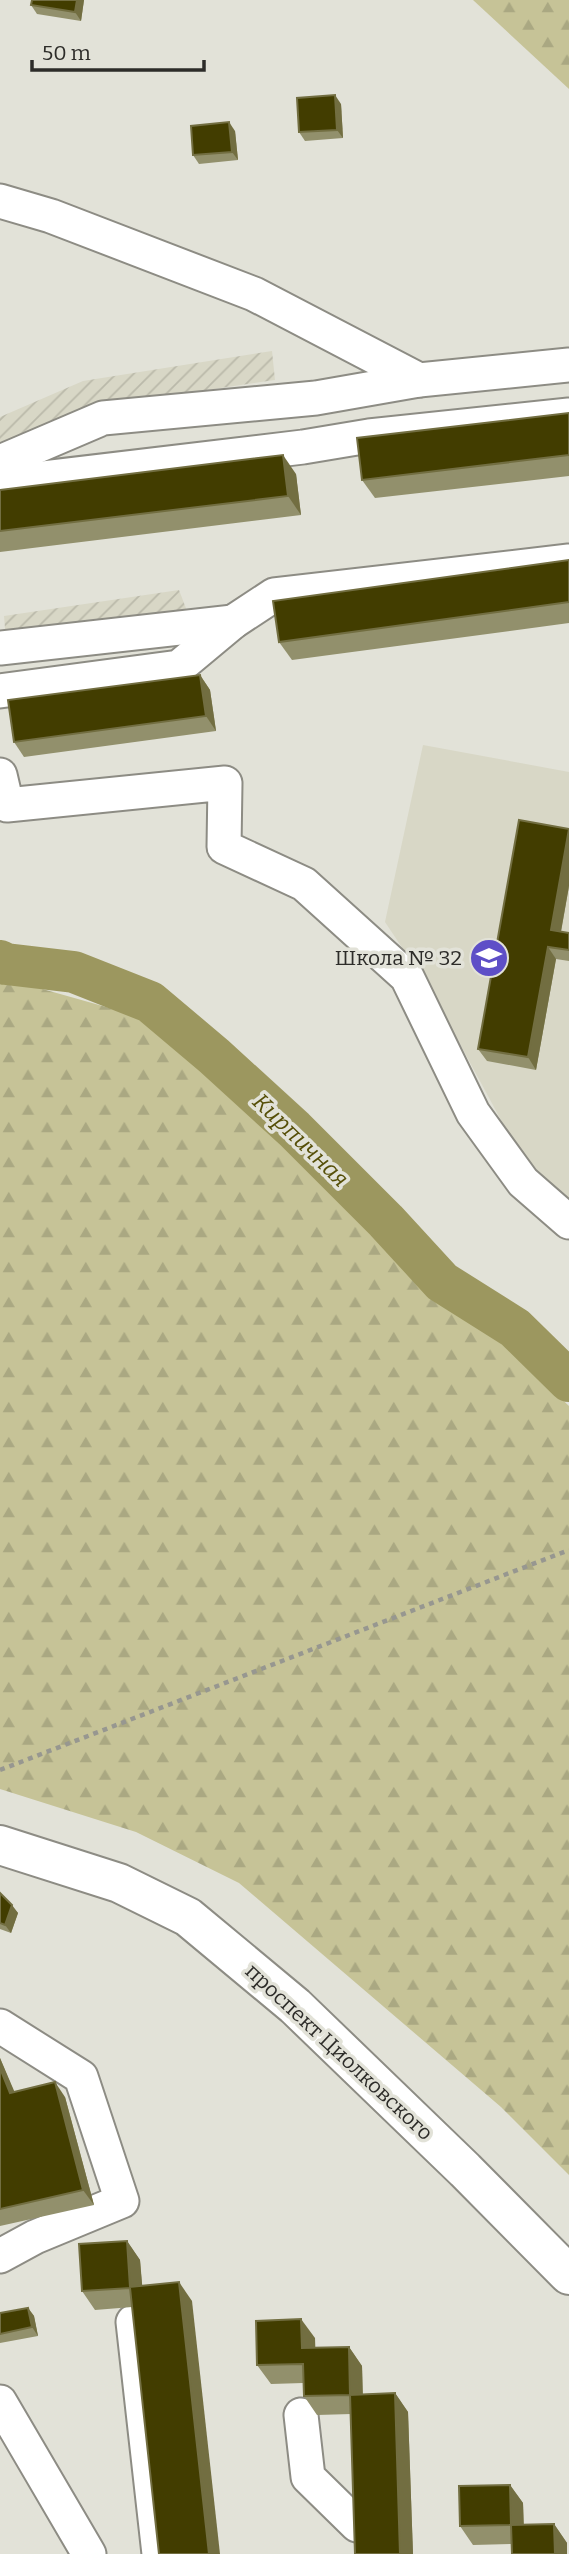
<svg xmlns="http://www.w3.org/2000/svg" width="569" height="2554" font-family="Bitter,serif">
  <defs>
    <pattern id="industrial-furrows" width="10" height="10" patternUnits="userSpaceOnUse" patternTransform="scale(1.75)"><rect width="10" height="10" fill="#d8d7c6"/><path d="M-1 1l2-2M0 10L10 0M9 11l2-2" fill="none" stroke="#bab9aa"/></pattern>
    <pattern id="forest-firs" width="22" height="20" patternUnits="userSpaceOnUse" patternTransform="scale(1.75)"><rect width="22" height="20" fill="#c6c397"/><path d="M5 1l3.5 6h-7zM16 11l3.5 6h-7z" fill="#aaa882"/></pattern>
  </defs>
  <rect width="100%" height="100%" fill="#e2e2d8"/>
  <path fill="#d8d7c6" d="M423 745 569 772V1207L529 1172 433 994 385 922Z"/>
  <g fill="url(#industrial-furrows)">
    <path d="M272 351 275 380 99 406 0 447V417L83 381Z"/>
    <path d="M179 590 187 611 6 640 4 616Z"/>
  </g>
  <g fill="url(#forest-firs)">
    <path d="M473 0H569V89Z"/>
    <path d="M0 977 138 1016 228 1082 569 1406V2175L501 2107 239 1883 136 1832 0 1789Z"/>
  </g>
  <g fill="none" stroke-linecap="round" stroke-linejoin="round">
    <path stroke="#9c975f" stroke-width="42" d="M0 961 6 964 74 972 150 1002 214 1056 294 1129 386 1221 442 1282 515 1328 569 1381"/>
    <defs>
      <g id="minor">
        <path d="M0 201 51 216 254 294 419 380"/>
        <path d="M0 462 103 418 316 398 419 380 569 365"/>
        <path d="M0 483 303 447 369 436 569 415"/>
        <path d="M0 648 233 622"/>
        <path d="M0 691 179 667 233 622 274 595 569 561"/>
        <path d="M0 775 7 805 225 783 224 847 304 884 407 977 473 1113 523 1182 569 1222"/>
        <path d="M0 2026 81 2077 122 2201 35 2237 0 2256"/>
        <path d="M133 2322 159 2554"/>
        <path d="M0 2402 89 2554"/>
        <path d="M301 2415 308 2477 357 2525"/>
      </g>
      <path id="major" d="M0 1845 119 1883 188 1917 295 2006 465 2170 569 2275"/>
    </defs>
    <use href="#minor" stroke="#8d8c84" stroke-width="37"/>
    <use href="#major" stroke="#8d8c84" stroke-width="42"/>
    <path stroke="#979790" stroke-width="4.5" stroke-dasharray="5 5" stroke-linecap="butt" d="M0 1770 569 1550"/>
    <use href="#minor" stroke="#fff" stroke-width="33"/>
    <use href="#major" stroke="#fff" stroke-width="38"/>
  </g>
  <g fill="#92906c">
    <path d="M84 0 81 21 37 14 31 5Z"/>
    <path d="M341 104 343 138 305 141 299 132Z"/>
    <path d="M235 131 238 160 199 164 193 155Z"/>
    <path d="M569 413V476L375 498 362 480Z"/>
    <path d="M296 474 301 515 0 552V490Z"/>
    <path d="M569 560V623L292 660 279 642Z"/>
    <path d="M200 675 210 690 216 731 24 757 14 742Z"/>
    <path d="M569 886 561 932 569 933V961L556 959 536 1070 487 1061 478 1049Z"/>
    <path d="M0 1893 18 1913 11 1933 0 1929Z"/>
    <path d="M0 2058 14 2092 65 2097 94 2205 0 2226Z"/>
    <path d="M127 2241 140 2260 142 2286 192 2301 132 2307 95 2310 82 2291Z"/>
    <path d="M28 2308 34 2316 38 2336 0 2343V2313Z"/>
    <path d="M315 2338V2348L349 2347 362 2366 363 2394 395 2393 408 2412 413 2554H355L351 2414 317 2415 304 2396 303 2383 271 2384 257 2365Z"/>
    <path d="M510 2485 523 2503 524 2525 554 2524 567 2543V2554H512L511 2544 473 2545 460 2526Z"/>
  </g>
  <g fill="#726e41">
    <path d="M77 0H84L81 21 75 12Z"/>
    <path d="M335 95 341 104 343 138 337 130Z"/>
    <path d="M229 122 235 131 238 160 232 152Z"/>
    <path d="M283 455 296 474 301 515 288 496Z"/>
    <path d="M200 675 210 690 216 731 206 716Z"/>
    <path d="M569 829V886L559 942 551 930Z"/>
    <path d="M548 947 556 959 536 1070 528 1057Z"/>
    <path d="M12 1905 18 1913 11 1933 5 1925Z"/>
    <path d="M0 2058 21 2107 10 2093 0 2068Z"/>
    <path d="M55 2082 65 2097 94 2205 83 2190Z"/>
    <path d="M127 2241 140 2260 144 2306 130 2287Z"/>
    <path d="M179 2282 192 2301 220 2554H209Z"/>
    <path d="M28 2308 34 2316 38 2336 32 2327Z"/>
    <path d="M301 2319 315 2338 316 2367 302 2348Z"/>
    <path d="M349 2347 362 2366 363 2413 350 2395Z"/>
    <path d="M395 2393 408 2412 413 2554H400Z"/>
    <path d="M510 2485 523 2503 524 2544 511 2525Z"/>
    <path d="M554 2524 567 2543V2554H555Z"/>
  </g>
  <g fill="#423d00" stroke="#726e41" stroke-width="2">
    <path d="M32 0H77L75 12 31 5Z"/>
    <path d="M335 95 337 130 299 132 297 98Z"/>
    <path d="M229 122 232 152 193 155 191 126Z"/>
    <path d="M569 413V455L362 480 357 438Z"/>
    <path d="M283 455 288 496 0 531V490Z"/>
    <path d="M569 560V602L279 642 273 601Z"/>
    <path d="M200 675 206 716 14 742 8 700Z"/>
    <path d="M519 820 569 829 551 930 569 933V950L548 947 528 1057 478 1049Z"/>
    <path d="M0 1893 12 1905 5 1925 0 1923Z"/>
    <path d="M0 2068 10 2093 55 2082 83 2190 0 2209Z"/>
    <path d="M127 2241 130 2287 179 2282 209 2554H159L130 2288 82 2291 79 2244Z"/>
    <path d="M28 2308 32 2327 0 2334V2313Z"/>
    <path d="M301 2319 302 2348 349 2347 350 2395 395 2393 400 2554H355L350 2395 304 2396 303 2364 257 2365 256 2321Z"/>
    <path d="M510 2485 511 2525 554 2524 555 2554H512L511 2525 460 2526 459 2486Z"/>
  </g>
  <defs>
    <symbol id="school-disc" viewBox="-11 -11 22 22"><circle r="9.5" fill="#5e4fc7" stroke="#e2e2d8"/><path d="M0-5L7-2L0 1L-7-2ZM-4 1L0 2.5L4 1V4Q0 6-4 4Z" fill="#fff"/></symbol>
  </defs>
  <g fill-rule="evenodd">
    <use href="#school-disc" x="467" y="936" width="44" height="44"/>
  </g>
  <g text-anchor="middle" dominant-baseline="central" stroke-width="7" stroke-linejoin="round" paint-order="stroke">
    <g font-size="21" fill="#2d2c29" stroke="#e2e2d8" text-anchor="end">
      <text x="462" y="958">Школа № 32</text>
    </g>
    <g font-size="21" fill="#2d2c29" stroke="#e2e2d8">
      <text transform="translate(339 2052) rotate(43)">проспект Циолковского</text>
    </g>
    <g font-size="23" font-style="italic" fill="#564f08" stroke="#e2e2d8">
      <text transform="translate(301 1140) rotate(44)">Кирпичная</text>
    </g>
  </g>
  <path d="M32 60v10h172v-10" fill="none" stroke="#2d2c29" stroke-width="3.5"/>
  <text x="42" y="60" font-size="21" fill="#2d2c29" stroke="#e2e2d8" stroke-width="5" paint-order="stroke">50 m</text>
</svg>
